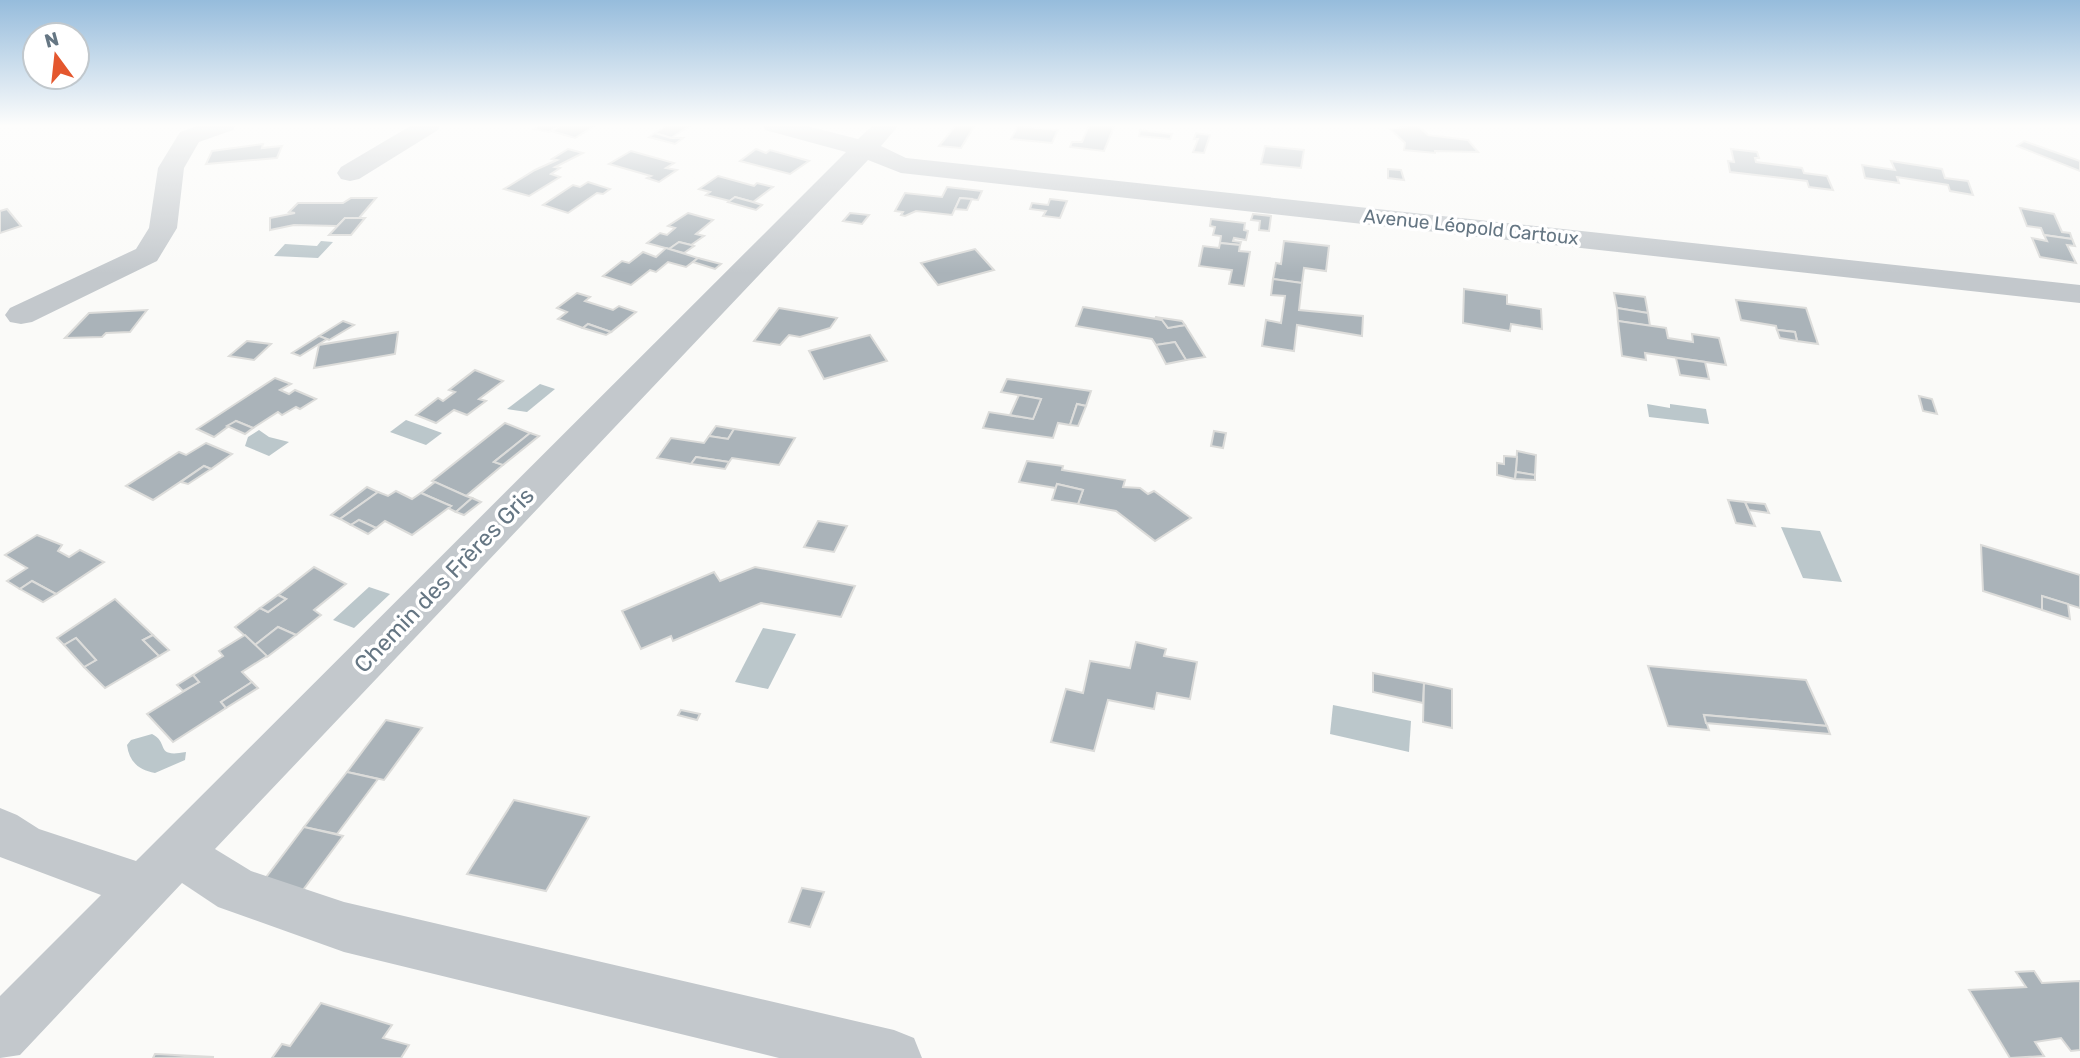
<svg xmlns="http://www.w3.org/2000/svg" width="2080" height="1058" font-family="Rubik,sans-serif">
  <rect width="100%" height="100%" fill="#fafaf8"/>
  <g fill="#bbc7cb">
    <path d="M321 241 333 242 318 258 274 256 285 244 317 246Z"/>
    <path d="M540 384 555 389 527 412 507 409Z"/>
    <path d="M1647 404 1670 408V404L1706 409 1709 424 1649 417Z"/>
    <path d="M406 420 442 433 426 445 390 432Z"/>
    <path d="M259 430 269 437 289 442 269 456 245 446 248 437Z"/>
    <path d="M1781 527 1820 531 1842 582 1803 578Z"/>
    <path d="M369 587 390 594 354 628 333 620Z"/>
    <path d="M763 628 796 634 768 689 735 682Z"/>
    <path d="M1333 705 1411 721 1409 752 1330 734Z"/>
    <path d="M152 734C170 743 154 758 186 752L185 760 155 773C138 770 129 761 127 745L131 740Z"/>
  </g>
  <g fill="#aab3b9" stroke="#dcdcda" stroke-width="2">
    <path d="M541 125H562L549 132 534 129Z"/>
    <path d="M562 125H583L593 127 575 138 551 131Z"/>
    <path d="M667 125H691L671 138 655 133Z"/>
    <path d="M956 125H975L961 148 939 146Z"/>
    <path d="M1089 125 1114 127 1104 151 1070 147 1072 142H1082Z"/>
    <path d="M1417 125 1428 135 1468 140 1478 152 1435 151V153L1404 150 1405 143 1390 129Z"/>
    <path d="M1018 126 1058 130 1052 143 1011 139Z"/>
    <path d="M1140 130 1172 134 1170 139 1139 136Z"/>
    <path d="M655 133 671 138H683L675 144 649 137Z"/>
    <path d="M1196 133 1210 135 1204 153 1193 152 1198 139H1194Z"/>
    <path d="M2024 141 2080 161V171L2017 146Z"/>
    <path d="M263 144 262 148 282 146 277 158 206 164 212 151Z"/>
    <path d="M1265 146 1304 150 1301 168 1261 164Z"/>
    <path d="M568 149 583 153 555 167 560 168 551 174 560 177 529 196 504 189 535 170 557 160 552 159Z"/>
    <path d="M756 149 766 153 770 150 809 161 790 174 740 161Z"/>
    <path d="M1731 149 1757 152 1759 158H1755L1756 162 1802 168 1804 173 1827 176 1833 190 1809 187 1807 181 1730 172 1728 161 1734 162Z"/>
    <path d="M631 151 674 163 666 168 677 170 659 182 647 178 651 176 609 164Z"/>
    <path d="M1891 161 1942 169 1945 178 1968 181 1973 195 1950 191 1948 185 1897 177 1899 183 1865 178 1862 165 1895 170Z"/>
    <path d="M1388 169 1401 170 1404 180 1388 178Z"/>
    <path d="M718 176 754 186 757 183 773 187 753 202 735 197 730 201 706 195 710 192 699 189Z"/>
    <path d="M588 182 610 189 603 194 597 193 568 213 543 205 573 185 580 187Z"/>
    <path d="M947 187 982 191 978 200 960 198 952 215 916 211 905 216 901 215 903 212 895 211 905 193 942 197Z"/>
    <path d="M735 197 753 202 762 205 756 210 728 202Z"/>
    <path d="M351 198H376L359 218H345L337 226 294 225 270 230V218L295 213 289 212 298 203H343Z"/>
    <path d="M960 198 972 199 967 210 955 209Z"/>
    <path d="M1050 199 1067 201 1060 218 1043 216 1046 211 1030 209 1032 203 1048 205Z"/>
    <path d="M2020 208 2054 214 2062 232 2070 233 2072 239 2044 235 2041 228 2027 226Z"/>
    <path d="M7 209 21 226 0 233V211Z"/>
    <path d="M688 213 713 220 696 234 704 236 691 245 679 242 669 249 647 243 660 233 667 235 675 228 668 226Z"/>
    <path d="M850 213 869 215 862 224 843 221Z"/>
    <path d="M1253 214 1271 216 1269 231 1259 230 1260 221 1251 220Z"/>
    <path d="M345 218H365L351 235H329Z"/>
    <path d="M1211 219 1245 223 1244 230 1248 231 1246 240 1234 238 1233 241 1241 242 1240 245 1220 243 1221 236 1213 235 1215 227 1210 226Z"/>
    <path d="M2044 235 2072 239 2075 246 2067 245 2076 263 2040 257 2032 238 2047 241Z"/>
    <path d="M1284 241 1329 246 1326 271 1304 268 1302 283 1273 279 1276 263 1281 264Z"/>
    <path d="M679 242 691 245 694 246 684 253 669 249Z"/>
    <path d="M1220 243 1240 245 1239 251 1250 252 1244 286 1229 284 1232 270 1199 266 1203 246 1219 248Z"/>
    <path d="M666 248 698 258 686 267 668 262 656 272 650 270 631 285 603 276 622 261 629 263 643 252 656 257Z"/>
    <path d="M975 249 994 270 938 285 921 263Z"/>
    <path d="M698 258 721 264 715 269 693 262Z"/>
    <path d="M1273 279 1302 283 1299 310 1363 316 1362 336 1297 325 1294 351 1262 346 1266 320 1281 323 1285 296 1271 295Z"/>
    <path d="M1464 289 1507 295V304L1541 309 1542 329 1511 324 1510 331 1463 323Z"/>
    <path d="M577 293 590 297 585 301 613 310 619 306 636 312 611 332 588 324 583 328 558 319 567 312 557 308Z"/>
    <path d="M1614 293 1645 297 1648 313 1617 308Z"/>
    <path d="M1736 300 1806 308 1818 344 1797 341 1795 332 1777 330 1776 326 1741 320Z"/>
    <path d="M1083 307 1162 320 1168 328 1185 325 1205 357 1186 360 1175 342 1156 345 1152 339 1076 326Z"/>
    <path d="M779 308 837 318 830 328 800 337 789 335 780 345 754 341Z"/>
    <path d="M1617 308 1648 313 1650 326 1618 321Z"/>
    <path d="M147 310 130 332 106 333 102 337 65 338 89 313Z"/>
    <path d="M1155 317 1182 321 1185 325 1168 328 1162 320Z"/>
    <path d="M343 321 354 325 329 340 319 336Z"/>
    <path d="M1618 321 1666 328 1668 338 1693 342 1692 334 1719 338 1726 365 1645 353 1646 360 1622 356Z"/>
    <path d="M588 324 611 332 606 335 583 328Z"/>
    <path d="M1777 330 1795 332 1797 341 1780 338Z"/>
    <path d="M398 332 395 354 314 368 319 345Z"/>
    <path d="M870 335 887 361 824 379 809 351Z"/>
    <path d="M319 336 327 339 300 356 292 353Z"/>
    <path d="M247 341 271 344 254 360 229 356Z"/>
    <path d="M1175 342 1186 360 1166 364 1156 345Z"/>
    <path d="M1676 358 1705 362 1709 379 1680 375Z"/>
    <path d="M475 370 503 381 479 399 486 401 467 415 454 410 436 423 416 415 438 398 443 401 455 392 449 390Z"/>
    <path d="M275 378 291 384 280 390 289 394 295 390 316 399 300 409 296 407 282 415 278 412 253 428 236 421 214 437 197 429Z"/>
    <path d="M1007 379 1091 391 1086 406 1077 404 1070 425 1058 423 1053 438 983 428 989 412 1033 419 1041 399 1001 392Z"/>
    <path d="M1019 395 1041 399 1033 419 1010 415Z"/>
    <path d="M1919 396 1932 399 1937 414 1923 411Z"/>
    <path d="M1077 404 1086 406 1078 426 1070 425Z"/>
    <path d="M236 421 253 428 245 434 227 426Z"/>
    <path d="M505 423 530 433 494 462 503 465 466 496 432 481Z"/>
    <path d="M716 426 734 429 728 439 709 436Z"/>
    <path d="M734 429 795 438 779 465 732 458 729 462 696 457 691 464 657 458 671 438 704 443 709 436 728 439Z"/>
    <path d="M1214 431 1226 433 1223 448 1211 446Z"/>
    <path d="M530 433 539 436 503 465 494 462Z"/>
    <path d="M206 443 232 454 211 469 204 466 153 500 126 486 179 452 186 455Z"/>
    <path d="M1517 451 1536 455 1535 475 1516 472Z"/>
    <path d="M1504 456 1517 457 1515 479 1497 475V463L1504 464Z"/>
    <path d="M696 457 729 462 725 469 691 464Z"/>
    <path d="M1027 461 1063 466 1062 470 1125 480 1123 487 1140 488 1148 494 1154 491 1191 518 1155 541 1116 511 1078 504 1083 490 1057 484 1056 488 1019 482Z"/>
    <path d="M204 466 211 469 188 484 181 482Z"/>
    <path d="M1516 472 1535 475V480L1515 479Z"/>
    <path d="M435 482 466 496 472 498 456 512 448 508 451 506 421 493Z"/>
    <path d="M1057 484 1083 490 1078 504 1052 500Z"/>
    <path d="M367 487 378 492 340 519 331 515Z"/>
    <path d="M396 491 412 499 421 493 451 506 412 535 385 521 376 528 359 520 351 525 340 519 378 492 388 496Z"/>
    <path d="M472 498 481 502 464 515 456 512Z"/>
    <path d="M1728 500 1745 502 1755 526 1736 523Z"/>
    <path d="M1745 502 1765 504 1769 513 1749 510Z"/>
    <path d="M359 520 376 528 368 534 351 525Z"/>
    <path d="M818 521 847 526 834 552 804 547Z"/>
    <path d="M37 535 62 545 58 551 69 557 80 550 104 562 56 594 32 581 20 589 7 581 27 568 5 555Z"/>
    <path d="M1981 545 2080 575V608L2042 596V610L1983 591Z"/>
    <path d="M314 567 346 584 314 610 321 615 296 635 278 627 255 645 235 627 260 608 268 612 286 599 278 595Z"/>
    <path d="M755 567 855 586 841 617 761 603 673 641 671 636 641 649 622 611 714 572 720 581Z"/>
    <path d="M32 581 56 594 43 602 20 589Z"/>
    <path d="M278 595 286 599 268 612 260 608Z"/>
    <path d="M2042 596 2068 604 2070 619 2042 610Z"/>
    <path d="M115 599 153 635 143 640 159 656 105 688 84 667 96 660 76 638 64 645 57 638Z"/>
    <path d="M278 627 296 635 267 657 255 645Z"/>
    <path d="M153 635 169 650 159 656 143 640Z"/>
    <path d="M245 635 267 656 242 672 252 682 221 702 226 708 173 742 147 714 199 682 193 675 223 656 219 651Z"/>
    <path d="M76 638 96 660 84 667 64 645Z"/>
    <path d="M1136 642 1166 649 1164 656 1197 662 1190 699 1157 693 1154 709 1108 700 1094 751 1051 742 1066 689 1083 693 1090 661 1130 668Z"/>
    <path d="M1648 666 1806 680 1827 726 1704 715 1709 730 1668 726Z"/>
    <path d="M1373 673 1424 683 1423 703 1373 692Z"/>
    <path d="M193 675 199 682 183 691 177 685Z"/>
    <path d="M252 682 258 688 226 708 221 702Z"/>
    <path d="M1424 683 1452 689V728L1423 722Z"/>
    <path d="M681 710 700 714 697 720 678 715Z"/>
    <path d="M1704 715 1827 726 1830 734 1706 723Z"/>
    <path d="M386 720 422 728 384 780 347 772Z"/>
    <path d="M347 772 378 779 337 834 304 827Z"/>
    <path d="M514 800 589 817 546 891 467 874Z"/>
    <path d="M304 827 343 836 297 898 258 888Z"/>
    <path d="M802 888 824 892 810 927 789 922Z"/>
    <path d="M2034 971 2042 983 2080 981V1050L2071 1051 2061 1038 2035 1042 2044 1056 2010 1058 1969 990 2026 987 2016 972Z"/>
    <path d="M321 1003 392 1025 383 1038 409 1045 401 1058H272L282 1044 290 1046Z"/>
    <path d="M155 1054 214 1057 153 1058Z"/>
  </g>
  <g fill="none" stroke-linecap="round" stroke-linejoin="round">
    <g fill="#c3c8cc" fill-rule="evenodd">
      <path d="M200 125H236L233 130 199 142 184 168 177 228 157 261 32 322 21 324 10 322 5 315 10 308 136 249 149 228 158 168 180 132Z"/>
      <path d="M412 125H441L438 130 359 179 350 181 341 179 337 173 341 167Z"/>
      <path d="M762 125H803L858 139 873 125H899L881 146 906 158 2080 285V303L901 173 868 160 215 849 251 871 344 902 894 1030 914 1038 922 1058H779L344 952 218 907 182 883 20 1055 0 1058V996L101 895 0 857V808L17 815 39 829 136 861 846 152 765 130Z"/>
    </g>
  </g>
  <linearGradient id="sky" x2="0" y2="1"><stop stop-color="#96bcdc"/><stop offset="0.46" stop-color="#fdfdfc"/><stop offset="1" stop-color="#fdfdfc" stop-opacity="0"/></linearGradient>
  <rect width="2080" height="273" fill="url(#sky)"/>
  <g text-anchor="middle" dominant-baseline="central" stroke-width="7" stroke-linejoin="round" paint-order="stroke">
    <g font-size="19" fill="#657683" stroke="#fff">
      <text transform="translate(1471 227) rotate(6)">Avenue Léopold Cartoux</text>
    </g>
    <g font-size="23" fill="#657683" stroke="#fff">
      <text transform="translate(444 580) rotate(-46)">Chemin des Frères Gris</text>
    </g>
  </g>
  <g transform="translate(56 56) rotate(345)"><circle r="33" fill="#ffffff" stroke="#c1c8cd" stroke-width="2"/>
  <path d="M0-5L12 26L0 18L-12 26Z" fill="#e4572e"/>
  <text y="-10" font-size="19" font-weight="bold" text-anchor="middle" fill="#657683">N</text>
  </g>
</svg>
